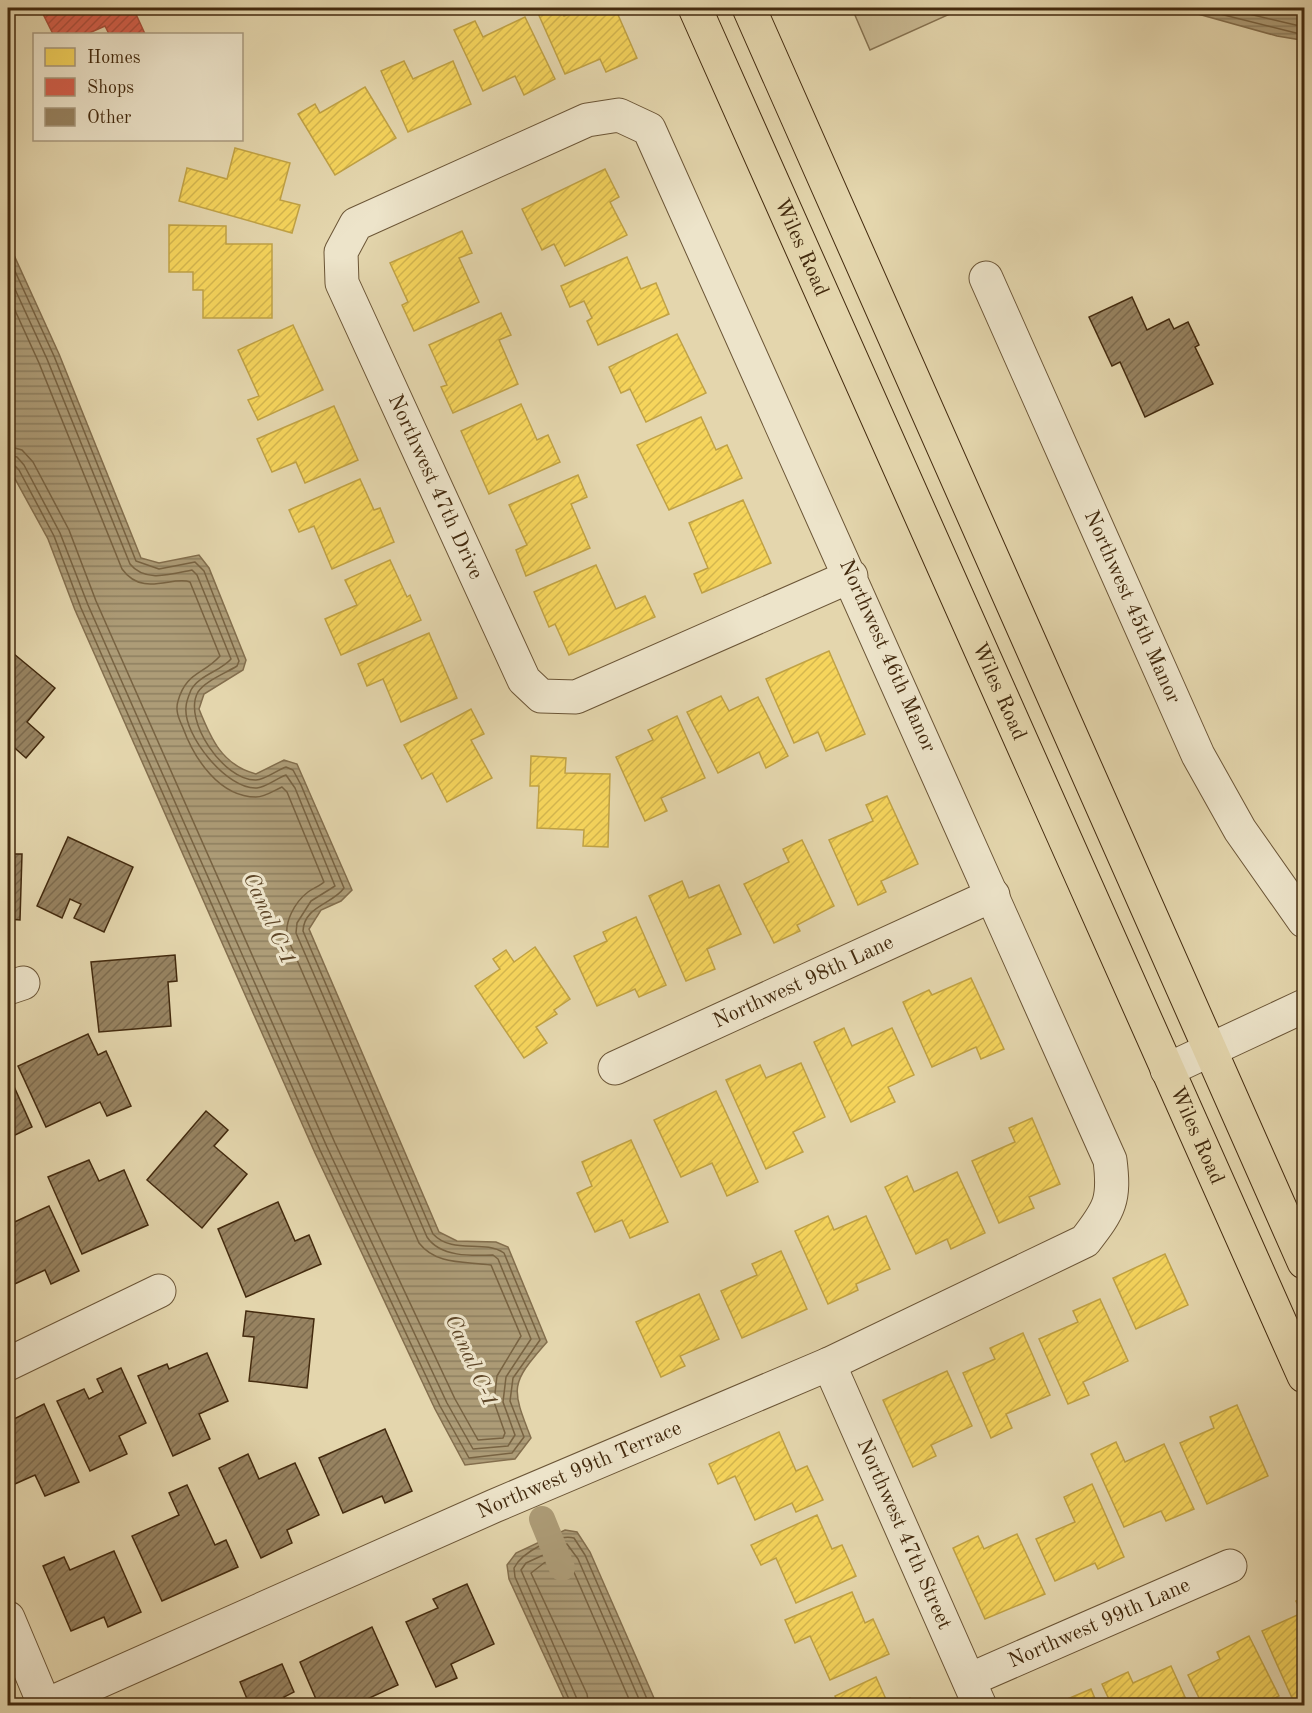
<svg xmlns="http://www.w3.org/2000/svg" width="1312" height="1713" font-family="'Old Standard TT',serif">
  <defs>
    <pattern id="water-rules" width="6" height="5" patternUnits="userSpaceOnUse" patternTransform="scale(1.5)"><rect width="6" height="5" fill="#ad9c77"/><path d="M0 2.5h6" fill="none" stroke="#8e7f60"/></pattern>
    <pattern id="homes-hatch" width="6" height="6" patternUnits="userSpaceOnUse" patternTransform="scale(1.5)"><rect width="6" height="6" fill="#f6d55c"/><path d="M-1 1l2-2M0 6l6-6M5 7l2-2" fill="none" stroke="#d4b74f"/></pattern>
    <pattern id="shops-hatch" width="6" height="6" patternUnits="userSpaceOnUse" patternTransform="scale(1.5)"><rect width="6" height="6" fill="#d6604d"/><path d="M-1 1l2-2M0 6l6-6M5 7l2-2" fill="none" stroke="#af4f3e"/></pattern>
    <pattern id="building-hatch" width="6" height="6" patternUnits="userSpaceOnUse" patternTransform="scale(1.5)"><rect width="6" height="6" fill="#978361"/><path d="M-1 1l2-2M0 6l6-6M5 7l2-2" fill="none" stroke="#7d6b4e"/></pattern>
  </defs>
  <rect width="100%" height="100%" fill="#e4d6ad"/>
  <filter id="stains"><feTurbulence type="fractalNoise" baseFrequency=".00333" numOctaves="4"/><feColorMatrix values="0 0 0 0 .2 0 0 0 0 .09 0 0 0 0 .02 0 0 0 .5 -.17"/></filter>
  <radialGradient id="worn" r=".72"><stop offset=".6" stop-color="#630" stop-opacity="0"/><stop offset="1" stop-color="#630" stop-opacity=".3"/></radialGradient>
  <path fill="#c9b992" stroke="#867250" stroke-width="1.5" d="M866 8H947L950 14 870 50 854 13Z"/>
  <g fill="url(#water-rules)" stroke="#836e4d" stroke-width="1.5">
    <path d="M1143 8H1304V51L1301 40 1277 36 1180 9 1150 11Z"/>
    <path d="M8 242 59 354 141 558 159 563 199 555 209 568 246 660 243 670 204 694 199 709C211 739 222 765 256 774L284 760 297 764 352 890 341 901 321 910 309 929 439 1232 457 1241 496 1242 508 1247 547 1342C510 1384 511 1387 531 1438L515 1459 465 1465 435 1409 315 1153 75 610 48 539 8 466Z"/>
    <path d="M565 1530 577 1532 590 1552 657 1705H567L509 1579 507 1565 516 1553Z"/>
  </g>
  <g fill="url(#homes-hatch)" stroke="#c0a245" stroke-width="1.5">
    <path d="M545 8H560L564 16 583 8H615L637 58 606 72 600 59 565 74 537 11Z"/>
    <path d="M525 17 555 79 524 95 515 76 483 91 454 30 475 21 483 37Z"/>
    <path d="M404 61 413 79 453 61 471 104 408 132 381 71Z"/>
    <path d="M365 87 396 138 335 175 298 114 315 104 320 113Z"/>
    <path d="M235 148 290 163 280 200 300 205 292 233 179 201 187 168 227 179Z"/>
    <path d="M605 169 619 197 610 202 627 235 565 266 554 244 542 250 522 209Z"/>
    <path d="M169 225 226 226V244H272V318H203V290H193V272H169Z"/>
    <path d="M462 231 472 253 459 258 479 302 414 331 402 305 408 302 390 263Z"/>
    <path d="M627 257 641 289 656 283 669 314 598 345 587 321 592 318 584 301 570 307 561 286Z"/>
    <path d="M501 313 511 335 499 340 518 384 453 413 441 387 447 385 429 345Z"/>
    <path d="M293 325 323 390 258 420 248 400 259 396 238 350Z"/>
    <path d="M677 334 706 393 646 422 630 389 621 393 609 367Z"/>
    <path d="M521 404 537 440 548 435 560 462 489 494 461 431Z"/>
    <path d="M334 406 358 460 305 483 296 462 272 472 257 439Z"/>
    <path d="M701 417 716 450 727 445 742 478 669 510 637 445Z"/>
    <path d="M578 475 587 497 571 504 590 548 526 576 516 550 527 545 509 505Z"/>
    <path d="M360 479 374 510 380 508 394 542 332 569 314 526 299 532 289 510Z"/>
    <path d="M743 500 771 563 702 593 694 574 708 568 689 523Z"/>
    <path d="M390 560 407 597 410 595 421 620 341 655 325 619 357 605 345 580Z"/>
    <path d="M596 565 616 609 645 596 655 617 569 655 555 624 549 627 534 592Z"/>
    <path d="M429 633 457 698 401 722 383 679 367 686 358 664Z"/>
    <path d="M829 651 865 734 826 751 818 732 794 743 766 679Z"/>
    <path d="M721 696 729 711 758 697 788 756 766 768 759 752 718 773 687 712Z"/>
    <path d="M471 709 484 734 471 740 492 778 447 802 432 773 422 779 404 745Z"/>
    <path d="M677 716 705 778 661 798 667 811 645 821 616 757 653 740 648 730Z"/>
    <path d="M531 756 566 758 565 773 610 774 608 847 583 846 584 830 537 828 539 786H530Z"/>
    <path d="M887 796 918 864 881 881 886 892 858 905 829 840 873 821 866 805Z"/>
    <path d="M802 840 834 906 797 925 800 931 774 943 744 884 789 862 783 849Z"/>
    <path d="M682 881 689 898 719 885 741 934 707 949 715 969 686 981 649 896Z"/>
    <path d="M636 917 666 985 639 997 635 989 597 1006 574 956 607 941 603 932Z"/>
    <path d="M535 947 570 999 554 1010 557 1014 536 1027 547 1043 524 1058 475 986 500 969 493 959 506 950 514 962Z"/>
    <path d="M971 978 1004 1049 981 1059 976 1047 932 1067 903 1002 929 990 932 995Z"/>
    <path d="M844 1028 852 1046 892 1028 914 1075 888 1087 895 1102 851 1122 814 1042Z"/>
    <path d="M801 1063 825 1117 793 1132 803 1152 766 1169 726 1080 760 1065 766 1078Z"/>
    <path d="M716 1091 758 1182 727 1196 712 1163 681 1177 654 1120Z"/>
    <path d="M1032 1118 1060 1184 1029 1197 1034 1208 999 1223 972 1161 1015 1142 1009 1128Z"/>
    <path d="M631 1140 668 1222 630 1238 622 1220 595 1232 577 1193 592 1186 582 1162Z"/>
    <path d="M957 1172 985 1233 951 1249 947 1239 916 1254 885 1187 907 1176 914 1192Z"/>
    <path d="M828 1216 834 1230 866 1216 890 1269 856 1284 858 1290 828 1304 795 1231Z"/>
    <path d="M781 1251 807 1309 742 1338 721 1291 757 1275 752 1264Z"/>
    <path d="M1165 1254 1188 1305 1136 1329 1113 1278Z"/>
    <path d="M699 1294 719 1339 680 1356 685 1366 661 1377 636 1322Z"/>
    <path d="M1100 1299 1128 1361 1083 1382 1089 1395 1068 1404 1039 1339 1078 1322 1073 1311Z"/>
    <path d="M1023 1333 1050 1395 1006 1414 1012 1428 991 1438 963 1373 995 1359 990 1348Z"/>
    <path d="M947 1371 972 1426 931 1445 936 1456 913 1467 883 1400Z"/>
    <path d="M1237 1405 1268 1476 1207 1504 1180 1443 1214 1428 1210 1417Z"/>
    <path d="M779 1432 796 1471 807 1466 823 1500 796 1512 792 1503 755 1520 735 1476 718 1484 709 1464Z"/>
    <path d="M1116 1442 1125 1462 1164 1444 1194 1509 1166 1521 1161 1511 1124 1527 1091 1454Z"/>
    <path d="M1092 1484 1124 1557 1098 1569 1095 1563 1055 1581 1036 1539 1075 1522 1064 1497Z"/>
    <path d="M817 1515 832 1549 842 1545 856 1576 796 1603 776 1558 761 1565 751 1545Z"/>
    <path d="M1017 1534 1045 1594 985 1619 953 1548 978 1536 984 1549Z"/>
    <path d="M852 1592 865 1623 873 1619 889 1654 830 1680 810 1636 795 1643 785 1620Z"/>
    <path d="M1304 1597V1695L1293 1700 1262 1631 1302 1613 1296 1601Z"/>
    <path d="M1249 1636 1279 1696 1260 1706H1203L1188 1675 1220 1659 1217 1652Z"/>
    <path d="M1171 1666 1189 1706H1112L1102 1684 1128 1672 1133 1683Z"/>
    <path d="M876 1677 889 1706H840L835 1696Z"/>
    <path d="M1091 1689 1098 1706H1059L1058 1703Z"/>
    <path d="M910 1698 914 1706H893Z"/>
  </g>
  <path fill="url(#shops-hatch)" stroke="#aa503a" stroke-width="1.5" d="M40 8H145L135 12 145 34H109L105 26 87 34H53Z"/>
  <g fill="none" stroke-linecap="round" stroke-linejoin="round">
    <g stroke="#786342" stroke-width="1.5">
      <path d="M1196 8 1304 35"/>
      <path d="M1224 8 1304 27"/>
      <path d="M8 256 54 356 136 561 159 569 195 562 204 571 239 661 237 666C226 673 205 681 198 692 182 720 224 781 256 780 265 780 277 770 286 767L293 770 301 785 344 888C333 904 304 906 303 931L433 1234C453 1255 483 1239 504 1253L540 1340 513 1378 510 1401 524 1437 512 1453 469 1458 440 1406 320 1150 81 608 54 536 19 470 13 464 8 463"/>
      <path d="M8 274 47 359 130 564C145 583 172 574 192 570L197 575 231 659C221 671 199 675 191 690 189 695 186 702 186 707 183 735 227 790 257 788 267 787 277 778 286 775L295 788 335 886 311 901 297 923 296 933 427 1237C440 1257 471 1256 493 1255L498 1259 531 1339 506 1377 503 1402 515 1435 508 1446 473 1449 447 1403 327 1147 88 605 60 533 24 465 17 457 8 455"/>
      <path d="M8 295 39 363 122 569C143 598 173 575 190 582L220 656C203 675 186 672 178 701 175 711 179 719 183 728 194 758 219 797 256 797 265 797 273 791 282 787L287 792 324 882C320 886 313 888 308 892 295 902 283 923 288 939L419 1243C437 1266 466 1261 491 1265L521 1336 497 1376 494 1402 505 1433 503 1438 478 1440 455 1399 335 1143 96 601 69 530 33 462 22 450 8 446"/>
      <path d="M572 1706 515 1577 514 1568C522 1552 556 1534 574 1538L585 1555 650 1706"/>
      <path d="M580 1706 521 1570 526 1563 567 1544 578 1559 642 1706"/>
      <path d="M589 1706 587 1694 531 1573 544 1563 563 1555 570 1563 632 1706"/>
    </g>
    <path stroke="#ad9c77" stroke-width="26" d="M542 1519 562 1568"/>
  </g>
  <g fill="url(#building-hatch)" stroke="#432a0e" stroke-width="1.5">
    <path d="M1132 297 1147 330 1169 319 1174 329 1188 322 1199 345 1195 347 1213 384 1145 417 1120 362 1112 366 1089 317Z"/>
    <path d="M8 649 55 688 27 722 44 737 26 758 8 742Z"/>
    <path d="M68 837 133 867 104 932 74 918 81 904 70 899 62 918 37 906Z"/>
    <path d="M8 854H22L20 920 8 919Z"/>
    <path d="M175 955 177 981 168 982 171 1026 99 1032 91 962Z"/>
    <path d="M88 1034 98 1055 106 1051 131 1106 107 1116 100 1102 46 1127 18 1066Z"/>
    <path d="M8 1073 32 1127 11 1137 8 1130Z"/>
    <path d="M206 1111 228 1130 214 1146 247 1174 202 1228 147 1180Z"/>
    <path d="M89 1160 99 1181 124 1170 148 1225 82 1254 48 1177Z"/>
    <path d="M278 1202 295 1241 309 1235 321 1264 246 1297 218 1229Z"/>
    <path d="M49 1206 79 1271 51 1284 45 1270 8 1287V1225Z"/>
    <path d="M246 1311 314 1319 307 1388 249 1381 254 1337 243 1336Z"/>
    <path d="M207 1353 228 1401 199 1414 210 1439 173 1456 138 1376 167 1364 169 1369Z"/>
    <path d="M121 1368 146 1423 119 1436 127 1454 90 1471 57 1401 84 1389 89 1399 103 1392 97 1379Z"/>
    <path d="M44 1404 79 1482 45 1496 35 1475 8 1487V1422Z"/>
    <path d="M385 1429 412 1491 385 1503 382 1496 343 1513 319 1458Z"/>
    <path d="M248 1454 259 1479 295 1463 319 1515 287 1530 292 1543 261 1558 219 1468Z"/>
    <path d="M187 1485 215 1545 226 1540 238 1567 162 1601 132 1536 179 1515 169 1493Z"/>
    <path d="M114 1551 141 1612 108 1627 104 1617 71 1631 43 1566 64 1557 70 1570Z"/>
    <path d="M467 1584 494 1644 451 1664 457 1678 436 1687 406 1622 438 1608 433 1599Z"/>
    <path d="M372 1627 398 1685 352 1706H319L300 1662Z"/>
    <path d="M282 1664 294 1692 284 1697 288 1706H250L240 1682Z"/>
  </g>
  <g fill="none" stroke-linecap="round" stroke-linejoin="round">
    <defs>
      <g id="minor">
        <path id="s1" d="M986 278 1198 755 1240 830 1304 921"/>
        <path d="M8 988 23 983"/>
        <path id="s2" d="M615 1068 993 895"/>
        <path d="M1167 1070 1304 1006"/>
        <path d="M8 1364 159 1291"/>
        <path id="s3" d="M829 1364 980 1706"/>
        <path d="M8 1618 45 1706"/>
        <path id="s4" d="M969 1680 1230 1566"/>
        <path id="s5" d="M44 1706 494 1506 829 1364 1085 1241C1110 1209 1115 1200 1110 1160L649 129 619 115 587 120 356 224 341 252 342 283 524 680 541 696 576 697 851 576"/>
      </g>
      <g id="major">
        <path id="s6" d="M695 8 1304 1376"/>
        <path d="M749 8 1304 1262"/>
      </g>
    </defs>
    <use href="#minor" stroke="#6b5536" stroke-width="35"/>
    <use href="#major" stroke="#432a0e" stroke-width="35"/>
    <use href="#minor" stroke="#ede4ca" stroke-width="33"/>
    <use href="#major" stroke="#e4d6ad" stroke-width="33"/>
  </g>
  <g text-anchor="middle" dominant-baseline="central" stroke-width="6" stroke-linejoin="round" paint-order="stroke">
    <g font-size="21" fill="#432a0e" stroke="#ede4ca">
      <text stroke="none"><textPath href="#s6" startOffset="262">Wiles Road</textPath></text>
      <text stroke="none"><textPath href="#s5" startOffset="2964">Northwest 47th Drive</textPath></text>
      <text stroke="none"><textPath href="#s1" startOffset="360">Northwest 45th Manor</textPath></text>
      <text transform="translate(887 656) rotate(66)">Northwest 46th Manor</text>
      <text stroke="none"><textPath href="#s6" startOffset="748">Wiles Road</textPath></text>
      <text stroke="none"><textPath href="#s2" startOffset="207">Northwest 98th Lane</textPath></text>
      <text stroke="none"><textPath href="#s6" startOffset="1234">Wiles Road</textPath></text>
      <text stroke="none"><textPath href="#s5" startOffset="585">Northwest 99th Terrace</textPath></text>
      <text stroke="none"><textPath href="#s3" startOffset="186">Northwest 47th Street</textPath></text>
      <text stroke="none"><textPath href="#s4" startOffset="142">Northwest 99th Lane</textPath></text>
    </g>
    <g font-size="22" font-style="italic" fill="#5e4628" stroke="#ede4ca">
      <text transform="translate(269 919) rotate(66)">Canal C-1</text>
      <text transform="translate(471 1361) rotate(66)">Canal C-1</text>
    </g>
  </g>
  <rect width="1312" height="1713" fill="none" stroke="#e4d6ad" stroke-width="30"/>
  <rect x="9" y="9" width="1294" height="1695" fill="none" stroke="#432a0e" stroke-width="3"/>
  <rect x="15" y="15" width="1282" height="1683" fill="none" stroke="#432a0e" stroke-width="1.5"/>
  <rect x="33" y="33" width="210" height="108" fill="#ede4ca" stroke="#a99a7f" stroke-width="1.5"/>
  <rect x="45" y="48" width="30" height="18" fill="#f6d55c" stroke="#a99a7f" stroke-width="1.5"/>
  <text x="87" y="63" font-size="18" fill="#432a0e">Homes</text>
  <rect x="45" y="78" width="30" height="18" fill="#d6604d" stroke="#a99a7f" stroke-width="1.5"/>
  <text x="87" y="93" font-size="18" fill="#432a0e">Shops</text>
  <rect x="45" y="108" width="30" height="18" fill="#978361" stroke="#a99a7f" stroke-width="1.5"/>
  <text x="87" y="123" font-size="18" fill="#432a0e">Other</text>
  <rect width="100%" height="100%" filter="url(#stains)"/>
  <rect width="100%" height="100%" fill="url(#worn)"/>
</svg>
